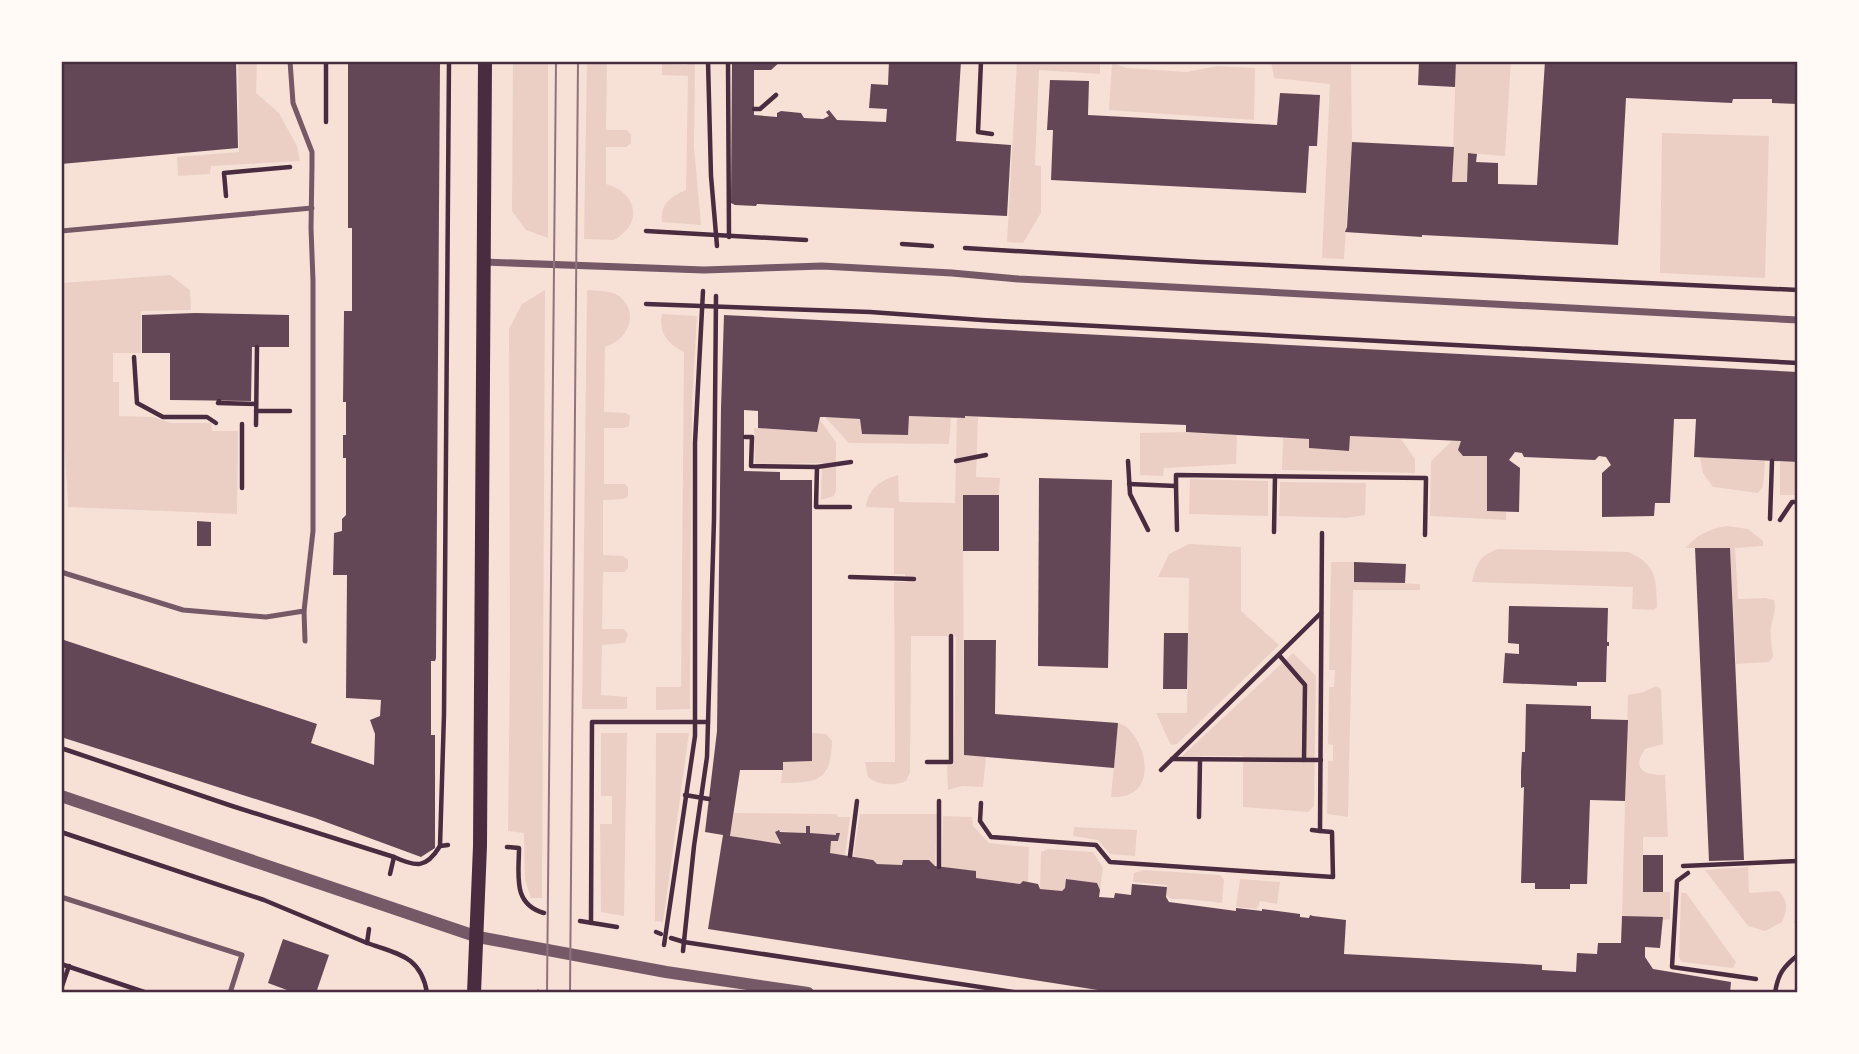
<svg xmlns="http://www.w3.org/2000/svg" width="1859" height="1054" font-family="'Space Grotesk',sans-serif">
  <rect width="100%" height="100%" fill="#f7e1d7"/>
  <g fill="#ebcfc5">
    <path d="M238 61H257L256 93 279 113 297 146 300 161 211 166 210 174 178 176 177 157 239 152Z"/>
    <path d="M513 61H548V238L526 230 512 211Z"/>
    <path d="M587 61H607L606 130H627L631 135V143L626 147H606V184C637 192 644 224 614 240L584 239Z"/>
    <path d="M688 61H695L694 147 701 225 662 222C660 204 671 196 686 190L688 76 662 75V64L687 65Z"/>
    <path d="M1017 61H1100V74L1039 70 1035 165 1041 166V213L1023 243 1007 242Z"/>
    <path d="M1271 61H1351L1352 142 1344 259 1322 258 1330 84 1274 78Z"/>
    <path d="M1456 61H1511L1505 156 1468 153 1467 182H1452Z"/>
    <path d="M1112 63 1127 68 1187 72 1217 66 1255 68 1254 120 1109 110Z"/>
    <path d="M1662 133 1769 136 1765 278 1660 273Z"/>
    <path d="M170 275 190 290 191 310 141 311V353H113V382H119V416L153 417 171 423H211L212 431H238L237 514 68 507 61 384V283Z"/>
    <path d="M545 290V293L542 898H531L525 880 524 833 508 831 510 659 509 329 522 304Z"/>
    <path d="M587 290C597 291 611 290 619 296 641 314 627 340 605 347L604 412 626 413 630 416 629 426 624 428H604V484H625L628 487V496L624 499 603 500V555L623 556 628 560V568L624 572H603L602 629H624L628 634 625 643 602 645 601 695 627 697V709H582Z"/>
    <path d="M662 314 697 316 692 402 690 709 656 710V687H681L684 352C668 344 658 333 662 314Z"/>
    <path d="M909 416 951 418 949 444 849 443 825 417 860 419 908 435Z"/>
    <path d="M965 416H978L976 477 1000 478 999 495H963L964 755 986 757 983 787 962 786 948 790 947 765 954 764 956 636H911L910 772 906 781C894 786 879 786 868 777L865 762H895L894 582H906L905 574H894V508L866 507C869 487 880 481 898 475L899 502 955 503 957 418H965Z"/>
    <path d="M820 420 836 442V491L834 496 821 500 822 463 755 464 754 428 816 432Z"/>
    <path d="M1186 432 1237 435 1236 464 1164 468 1163 476 1140 475V433Z"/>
    <path d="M1350 436 1400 438 1415 459V473L1282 470 1283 438 1309 439V448L1348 451Z"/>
    <path d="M1452 441H1461L1463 455 1487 456V511L1506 512V520L1430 516 1431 461Z"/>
    <path d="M1700 457 1765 461 1763 487 1758 493 1713 487 1703 473Z"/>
    <path d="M1780 461 1798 462V495H1780Z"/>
    <path d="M1190 479 1268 481V516L1189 514Z"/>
    <path d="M1280 482 1366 483 1365 515 1347 518 1279 516Z"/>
    <path d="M1727 526 1748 529 1763 541V546L1735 548 1738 599 1765 598 1774 600C1776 610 1774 614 1772 622 1769 632 1772 647 1773 657L1769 662 1736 664 1730 548H1686C1696 535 1711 528 1727 526Z"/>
    <path d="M1189 544 1241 547V611L1279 645 1177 744 1171 745 1156 713H1187L1189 578 1158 577 1169 554Z"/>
    <path d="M1498 549 1628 552C1657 564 1656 579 1657 607L1653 610 1632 609 1633 587 1472 582C1476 564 1480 555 1498 549Z"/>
    <path d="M1331 562H1354V581L1420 584V590H1353L1348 817 1327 814 1328 761H1333V745L1328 744 1329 687H1334L1335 670H1329Z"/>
    <path d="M1293 653 1316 676 1314 806 1308 812 1243 807V756H1182Z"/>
    <path d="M1656 686 1661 689 1663 744 1645 749C1630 770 1647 776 1665 775L1668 837H1643V892H1670V919L1663 920 1622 916 1628 695 1644 692Z"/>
    <path d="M1118 723C1144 729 1165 800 1111 797Z"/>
    <path d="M601 733H627L624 916 601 912 600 824H612V796H601Z"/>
    <path d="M656 733H689L663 922 655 921Z"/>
    <path d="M812 733 826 734 832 741C831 781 818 783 781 783L783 762 811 761Z"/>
    <path d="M734 813 836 814 839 817H850L845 855 830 853 831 841H838L840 833 836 835 810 833V826H806V833L775 831 781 844 730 836Z"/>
    <path d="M860 814H937L935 866 929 860H903L902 865 877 864 873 860 853 856Z"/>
    <path d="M943 816 972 817 973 826 989 843 1029 847 1028 882 1023 881 1020 884 976 878 942 867Z"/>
    <path d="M1074 827 1137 830 1135 856 1110 854 1098 840 1073 836Z"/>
    <path d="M1048 849 1093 852 1103 868 1100 890 1097 883 1067 879 1065 888 1062 891 1040 889 1041 852Z"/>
    <path d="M1748 867 1749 893 1778 891C1789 899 1787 912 1782 922L1765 931 1748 926 1705 870Z"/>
    <path d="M1144 870 1220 875 1224 880 1222 903 1187 899H1171L1167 896V885L1133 882 1134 873Z"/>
    <path d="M1240 879 1280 882 1277 904 1260 901 1257 909 1236 907Z"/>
    <path d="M1681 893H1686L1736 962 1733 968 1682 962 1679 957Z"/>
  </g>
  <g fill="#644757">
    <path d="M61 61H236L238 148 61 164Z"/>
    <path d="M348 61H440L436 658 435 661H431V735H435V848L421 857 315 818 61 737V639L317 724 311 743 374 765 375 734 370 720 380 716 381 700 346 698 347 575H333L334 533 342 531V519L346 515V458H343V435H346V402H343L344 311H352V228H348Z"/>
    <path d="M732 61H781L771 70H754V115L777 117V113L781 111 801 113 804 118 823 119 829 116 826 112 829 110 837 120 886 122 887 109 869 108 871 84 888 85 889 61H961L956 141 1011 145 1007 216 757 204 756 206 735 205 731 203Z"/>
    <path d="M1419 61H1456L1455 87 1418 85Z"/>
    <path d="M1545 61H1798V104L1772 103V99H1733L1732 103 1626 98 1618 245 1422 235V237L1345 232 1347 227 1352 142 1454 147 1452 182H1467L1468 153 1477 154 1476 162 1498 163V184L1537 185Z"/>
    <path d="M1050 80 1089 81 1088 115 1277 125 1280 93 1320 95 1317 146H1309L1306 193 1051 180 1053 130H1047Z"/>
    <path d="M195 313 289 315V347H252L251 401 170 400V353H142V315Z"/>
    <path d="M724 315 1798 372V462L1694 457 1696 419H1674L1670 503H1655L1654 516 1602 517V473L1611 465 1606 457 1599 456 1595 460 1524 457 1522 453 1515 452 1509 460 1520 468 1519 512 1487 511V456H1463L1458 450 1461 441 1350 436 1349 451 1309 448V439L1186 432V425L965 416V418L909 416 908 435 862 434 860 419 825 417H820L817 432 758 428V411L744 410V471L780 472V480H812V761L783 762V770H740L730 836 781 844 775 832 779 830 780 832 806 833V826H810V833L836 835V833H840L838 841H831L830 853 873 860 877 864 902 865 903 860H929L935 866 976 871V878L1020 884 1023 881 1038 884 1040 889 1062 891 1065 888 1066 879 1097 883 1100 890 1099 897 1114 898 1115 893 1131 895 1132 884 1167 887 1166 897 1169 902 1236 911V908L1262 911V909L1300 914V917L1309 918 1310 915 1313 916 1346 920 1344 954 1542 965V970L1576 972 1577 953 1597 954 1598 943H1621L1622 916 1663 917 1660 948 1645 947V957L1653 969 1731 982 1730 993H1117L708 929 723 835 705 832 717 731 721 408Z"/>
    <path d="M1039 478 1112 480 1108 668 1038 666Z"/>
    <rect x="963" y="495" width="36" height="56"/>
    <path d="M197 521 211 522V546H197Z"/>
    <path d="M1695 548H1730L1744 860 1709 861Z"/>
    <path d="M1354 562 1406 564 1405 583 1354 582Z"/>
    <path d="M1509 606 1608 608 1607 642H1609V646H1607L1606 682H1577V686L1503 683 1505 653 1519 654V644L1508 643Z"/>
    <path d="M1164 633H1188L1187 689H1163Z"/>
    <path d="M964 640H996L995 714 1118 723 1114 768 964 755Z"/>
    <path d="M1526 704 1591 706V719L1628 720 1625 801 1590 800 1587 884H1570V889H1535V883H1521L1524 787 1521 788V772L1522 752H1525Z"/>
    <rect x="1643" y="855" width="20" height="37"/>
    <path d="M283 939 329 955 316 993H295L268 983Z"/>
  </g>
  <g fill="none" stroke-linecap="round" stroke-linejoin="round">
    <g stroke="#4a2c40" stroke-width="4.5">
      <path d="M326 61V122"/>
      <path d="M708 61 711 176 717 246"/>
      <path d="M728 61 729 237"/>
      <path d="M981 61 978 132 992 134"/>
      <path d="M754 109H760L776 95"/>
      <path d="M226 196 224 173 290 167"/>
      <path d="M646 231 806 240"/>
      <path d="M902 244 932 246"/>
      <path d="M965 248 1201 262 1798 290"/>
      <path d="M646 304 870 312 982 320 1798 363"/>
      <path d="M134 357 137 403 163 417H207L216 423"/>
      <path d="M219 401 218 403 256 404"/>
      <path d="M256 411H290"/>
      <path d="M256 425 257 347"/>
      <path d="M745 437H752L751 466 817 467 816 507H850"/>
      <path d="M956 461 986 455"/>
      <path d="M1128 461 1130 494 1148 530"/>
      <path d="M817 467 851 462"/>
      <path d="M1129 484 1176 486V475L1426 478 1425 535"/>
      <path d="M1176 486 1177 530"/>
      <path d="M242 488V424"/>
      <path d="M1770 519 1772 461"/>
      <path d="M1780 520 1792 502H1798"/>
      <path d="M1274 532 1275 476"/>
      <path d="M850 577 914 579"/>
      <path d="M1279 655 1305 685 1304 760"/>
      <path d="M61 748 232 806 394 857C416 867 426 869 440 846L444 714 449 61"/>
      <path d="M1172 759 1321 760"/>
      <path d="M927 762H951V636"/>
      <path d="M1161 770 1321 613"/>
      <path d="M685 795 709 799"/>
      <path d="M981 803 980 821 991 837 1096 845 1110 862 1333 877 1332 832 1320 831"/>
      <path d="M1199 817 1200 760"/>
      <path d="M1312 830 1320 831 1322 533"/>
      <path d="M61 832 264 900 367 943 369 929"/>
      <path d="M440 846 448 845"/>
      <path d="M507 847 519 848C519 875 512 904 544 913"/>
      <path d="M850 856 857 801"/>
      <path d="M1683 866 1798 861"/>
      <path d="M939 867V801"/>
      <path d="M1688 873 1677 881 1672 967 1756 979"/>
      <path d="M390 874 394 857"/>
      <path d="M580 921 617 927"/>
      <path d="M1797 922H1798"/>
      <path d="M591 923 592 722H708"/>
      <path d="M656 932 661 934"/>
      <path d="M671 938 684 942 1019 993"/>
      <path d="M367 943C398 954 421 956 427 993"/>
      <path d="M664 945 695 736V443L703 291"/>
      <path d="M683 951 694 846 707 757 714 519 716 296"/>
      <path d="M61 964 147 993"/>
      <path d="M61 989 69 966"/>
      <path d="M537 993 538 992"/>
      <path d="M1775 993C1778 974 1783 967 1798 955"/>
    </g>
    <g stroke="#755966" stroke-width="5">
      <path d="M61 231 312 208"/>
      <path d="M61 572 183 610 266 617 304 611 313 531V281L311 228 312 165V152L293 103 290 61"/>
      <path d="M304 611 305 641"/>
      <path d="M61 897 242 955 230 993"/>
    </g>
    <path stroke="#755966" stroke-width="7" d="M484 262 704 270 822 266 952 273 1019 279 1798 320"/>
    <path stroke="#755966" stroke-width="12" d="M61 796 478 937 666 972 808 993"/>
    <path stroke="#4a2c40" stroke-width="14" d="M474 993 480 846 485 61"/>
    <g stroke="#8f747c" stroke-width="2">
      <path d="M547 993 556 61"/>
      <path d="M570 993 578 61"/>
    </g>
  </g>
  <rect width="1859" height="1054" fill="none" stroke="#fffaf5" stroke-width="126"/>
  <rect x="63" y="63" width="1733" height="928" fill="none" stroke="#4a2c40" stroke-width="2.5"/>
</svg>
